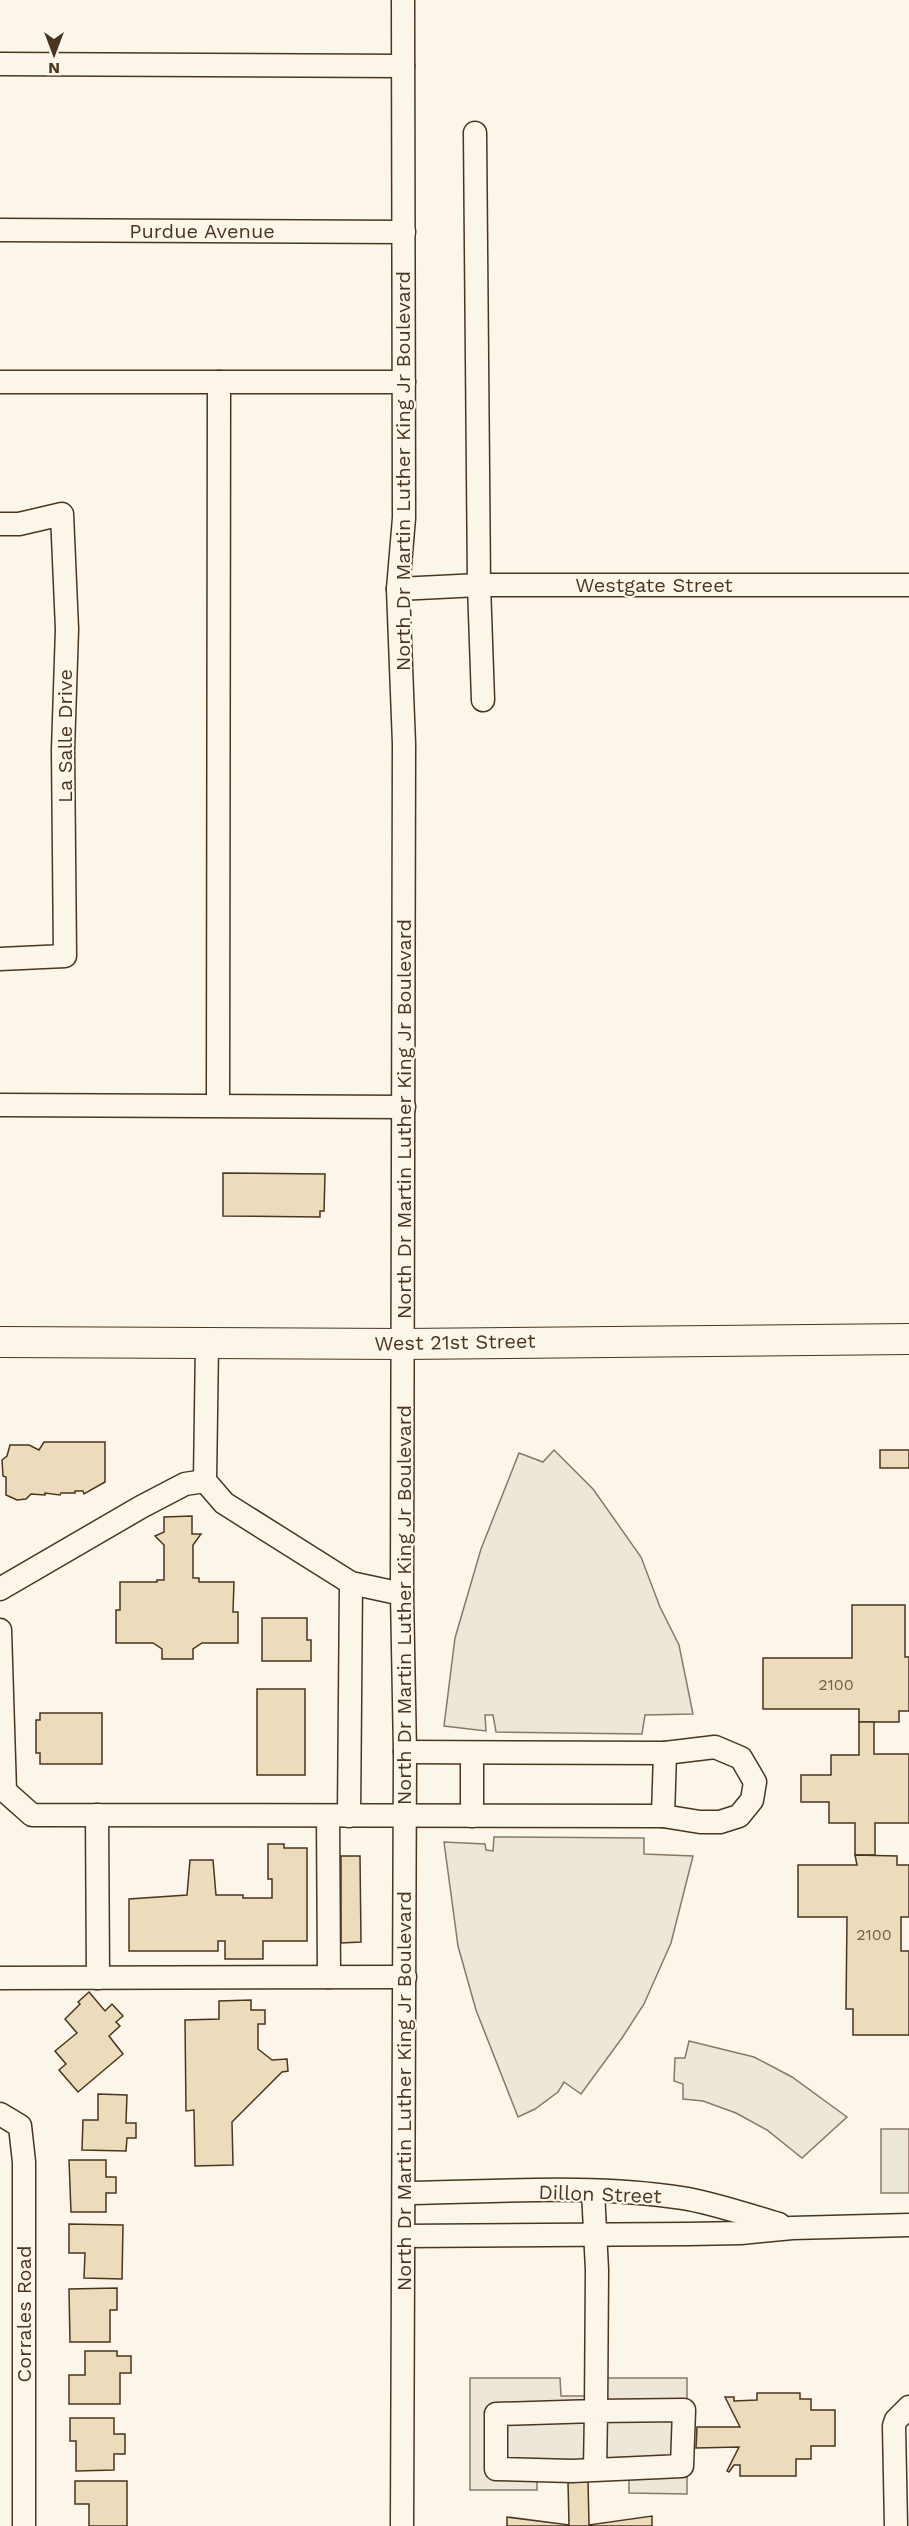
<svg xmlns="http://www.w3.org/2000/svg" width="909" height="2526" font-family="'Work Sans',sans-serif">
  <rect width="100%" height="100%" fill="#fbf6e9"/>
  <g fill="#ede7d9" stroke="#887966" stroke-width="1.5">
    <path d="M554 1450 593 1489 641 1557 660 1607 679 1645 693 1714 645 1715 642 1734 496 1732 493 1715H485L486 1731 444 1726 455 1638 481 1549 519 1453 543 1462Z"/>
    <path d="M494 1837 644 1838V1854L693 1856 671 1943 644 2004 622 2038 581 2094 564 2082 558 2092 535 2109 518 2117 476 2010 458 1946 444 1842 485 1844 486 1850 493 1851Z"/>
    <path d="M689 2041 754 2057 792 2077 847 2117 802 2158 767 2130 736 2113 703 2101 683 2099V2084L674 2081 675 2058H685Z"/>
    <rect x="881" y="2129" width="28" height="64"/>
    <path d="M470 2378H560L561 2396H602V2378H687V2494L629 2493V2474H537V2490H470Z"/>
  </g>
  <g fill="#ecdcbc" stroke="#4a3520" stroke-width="1.5">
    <path d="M223 1173 325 1174 324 1211H320V1217L223 1216Z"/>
    <path d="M44 1442H105V1482L84 1494 83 1491H75V1493H61L60 1495 45 1493V1495L31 1494 26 1499 17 1500 6 1495V1477L3 1476 2 1460 7 1456 10 1445H29L39 1450Z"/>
    <rect x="880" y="1450" width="29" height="18"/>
    <path d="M192 1516V1534H201L193 1545V1578H199V1582H234L233 1612H238V1643H202L193 1649V1659H162V1649L153 1643H116V1610H120V1582H157V1580H164V1545L155 1536 164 1532V1517Z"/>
    <path d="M852 1605H905V1657H909V1711H899V1722H859V1709H763V1658H852Z"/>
    <path d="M262 1618H307V1640H311V1661H262Z"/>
    <rect x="257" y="1689" width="48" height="86"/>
    <path d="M40 1713H102V1764H40V1753H36V1720H40Z"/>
    <path d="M859 1722H874V1754H909V1823H875V1855H855V1823H829V1802H801V1775H831V1755H859Z"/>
    <path d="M268 1844H284V1848H307V1941H263V1959H225V1941H218V1951H129V1899L187 1895 190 1860H213L216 1895H243V1898H272V1879H268Z"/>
    <path d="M855 1855 897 1856V1865H909V1917H901V1951H909V2035H853V2009H846L847 1917H798V1865H857Z"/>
    <path d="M341 1856H360L361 1942 341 1943Z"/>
    <path d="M89 1992 105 2011 112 2004 123 2016 116 2022 120 2026 109 2036 123 2054 78 2092 59 2070 66 2064 55 2051 77 2033 65 2019 80 2004 78 2002Z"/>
    <path d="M251 2000V2010H265V2024H258V2049L272 2060 287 2059 288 2071 282 2072 232 2122 233 2165 195 2166 194 2110 186 2111 185 2020 219 2019V2001Z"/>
    <path d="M98 2094 127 2095 126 2123H136V2138H127L126 2151 82 2150 83 2120H98Z"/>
    <path d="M69 2160H106V2177H116V2193H106V2212H71Z"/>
    <path d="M69 2224 123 2225 122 2279 84 2278 85 2253H69Z"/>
    <path d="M117 2288V2310H110V2342H70L69 2289Z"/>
    <path d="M85 2351H117V2356H131V2373H120V2404H69V2375H85Z"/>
    <path d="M757 2393H800V2399H811V2410H835V2446H811V2459H796V2476H740V2465H734L729 2472 727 2471 739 2447 696 2448 697 2427H740L725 2397H734V2401L757 2400Z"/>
    <path d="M70 2418H114V2434H125V2454H114V2470L76 2471V2441H70Z"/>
    <path d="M75 2481H127V2526H89V2504H75Z"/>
    <path d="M588 2481 589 2525 652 2516V2526H507V2517L569 2525 568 2482Z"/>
  </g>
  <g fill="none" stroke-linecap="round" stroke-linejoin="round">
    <defs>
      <g id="minor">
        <path d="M0 64 403 66"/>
        <path d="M475 133 479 585 483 700"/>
        <path d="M0 230 404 232"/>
        <path d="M0 382H404"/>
        <path d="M0 524H19L62 514 67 629 63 750 65 956 0 959"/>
        <path d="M398 589 479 585H909"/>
        <path d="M0 1105 404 1107"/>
        <path d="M218 1105 219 382"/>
        <path d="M207 1343 205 1481 224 1503 351 1583 402 1594"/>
        <path d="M0 1589 141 1507 185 1484 205 1481"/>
        <path d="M0 1630 5 1791 32 1815 663 1816 700 1822H720L739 1816 752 1800 755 1782 741 1758 715 1747 665 1753 405 1752"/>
        <path d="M472 1754V1816"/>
        <path d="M97 1815 98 1978"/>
        <path d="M328 1816 329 1977"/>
        <path d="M349 1816 351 1583"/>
        <path d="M663 1816 665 1753"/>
        <path d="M0 1978 405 1977"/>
        <path d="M0 2114 20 2126 24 2162V2526"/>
        <path d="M593 2191 597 2270 596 2411 684 2410 682 2466 572 2471 496 2469V2414L596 2411 595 2470"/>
        <path d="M404 2193C496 2192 591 2184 682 2198 714 2203 747 2215 779 2224"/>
        <path d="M404 2236 688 2234 741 2233 792 2228 909 2225"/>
        <path d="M402 2526 405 1752 402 1594 404 744 398 589 404 518 403 0"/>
        <path d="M896 2526 894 2426 896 2420 909 2407"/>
      </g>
      <path id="major" d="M0 1342 403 1344 909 1339"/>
    </defs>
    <use href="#minor" stroke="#4a3520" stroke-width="25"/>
    <use href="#major" stroke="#4a3520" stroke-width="32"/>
    <use href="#minor" stroke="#fbf6e9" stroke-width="22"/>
    <use href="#major" stroke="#fbf6e9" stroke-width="30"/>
  </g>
  <g text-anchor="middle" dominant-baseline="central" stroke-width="4.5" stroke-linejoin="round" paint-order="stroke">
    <g font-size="16" fill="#725f47">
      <text x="836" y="1684">2100</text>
      <text x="874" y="1934">2100</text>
    </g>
    <g font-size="20" fill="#4a3520" stroke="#fbf6e9">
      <text x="202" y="231">Purdue Avenue</text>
      <text transform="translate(403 471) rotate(-90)">North Dr Martin Luther King Jr Boulevard</text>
      <text x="654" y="585">Westgate Street</text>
      <text transform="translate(65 736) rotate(-90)">La Salle Drive</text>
      <text transform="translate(404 1119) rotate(-90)">North Dr Martin Luther King Jr Boulevard</text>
      <text transform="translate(455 1342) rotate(-1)">West 21st Street</text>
      <text transform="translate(404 1605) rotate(-90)">North Dr Martin Luther King Jr Boulevard</text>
      <text transform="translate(404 2091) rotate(-90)">North Dr Martin Luther King Jr Boulevard</text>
      <text transform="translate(600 2194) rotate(2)">Dillon Street</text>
      <text transform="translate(24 2314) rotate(-90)">Corrales Road</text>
    </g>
  </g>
  <g transform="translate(54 54) rotate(180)" stroke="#fbf6e9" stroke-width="4.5" paint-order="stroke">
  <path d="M0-4.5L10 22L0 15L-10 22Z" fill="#4a3520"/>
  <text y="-9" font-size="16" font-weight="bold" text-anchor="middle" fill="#4a3520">N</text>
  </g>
</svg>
